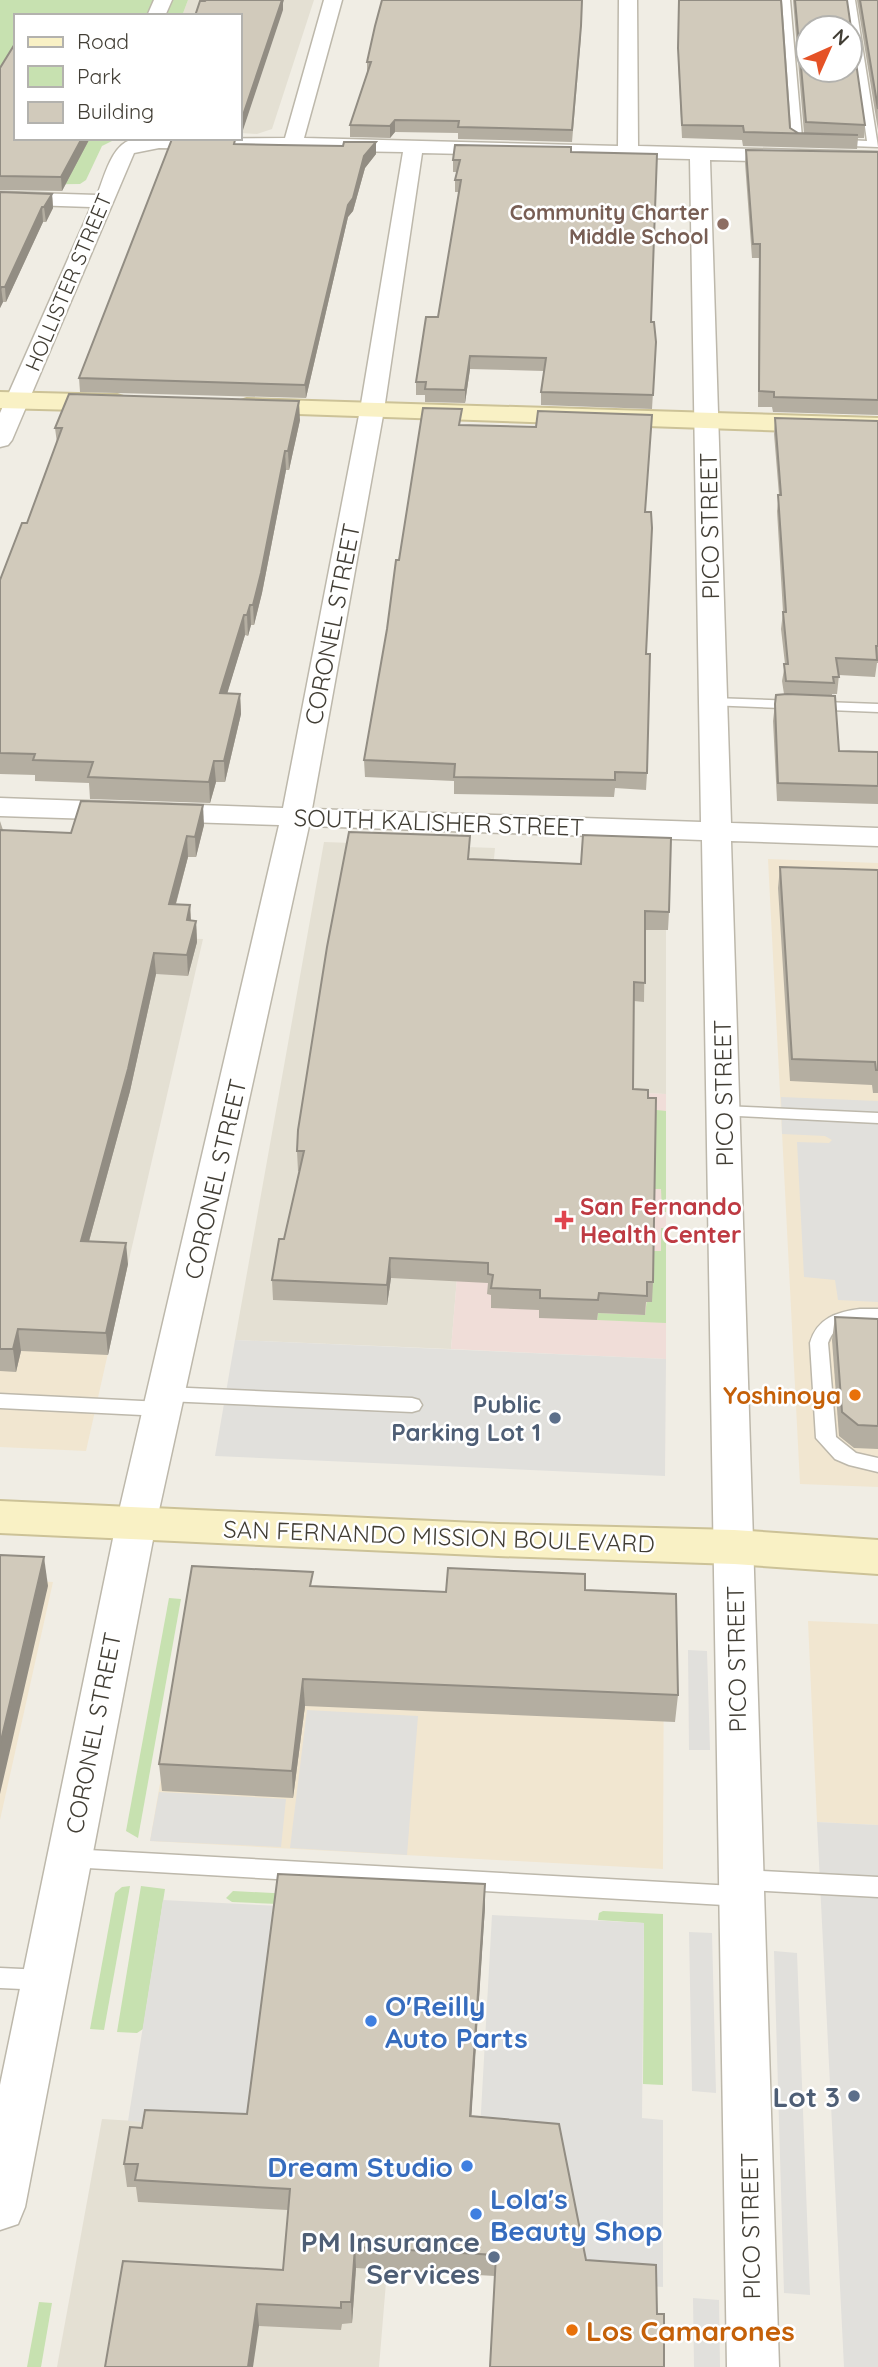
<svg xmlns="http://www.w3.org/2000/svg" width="878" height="2367" font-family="Quicksand,sans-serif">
  <rect width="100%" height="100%" fill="#f0ede4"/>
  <g fill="#e4e0d3">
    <path d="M188 0H314L272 129 257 134 240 133V16H182Z"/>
    <path d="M324 842 495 848 488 922 666 928V1094L473 1086 451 1349 235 1340Z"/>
    <path d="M26 934 203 939 128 1264 0 1259Z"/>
    <path d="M102 2119 250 2128 387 2270 379 2367H57Z"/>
  </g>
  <g fill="#f1e6d0">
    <path d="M768 859 878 863V1487L800 1484Z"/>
    <path d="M0 1259 128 1264 86 1451 0 1447Z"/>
    <path d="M0 1579 53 1582 0 1820Z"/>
    <path d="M194 1588 664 1612 663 1869 150 1841Z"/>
    <path d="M808 1621 878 1624V1825L817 1822Z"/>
  </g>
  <path fill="#f0ddd8" d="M473 1086 666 1094V1359L451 1349Z"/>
  <g fill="#c7e1b0">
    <path d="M0 0H188L182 16H16V138H118L102 146 86 180 80 184 0 185Z"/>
    <path d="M647 1109 666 1111V1212H662L661 1189H654Z"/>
    <path d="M661 1228H666V1323L597 1320 598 1313 645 1315 653 1251H661Z"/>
    <path d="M169 1598 181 1599 138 1838 126 1831Z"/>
    <path d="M130 1886 104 2030 90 2029 115 1893 122 1887Z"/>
    <path d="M141 1886 165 1889 143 2029 137 2033 117 2032Z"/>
    <path d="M233 1891 329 1896 278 1904 232 1902 226 1898Z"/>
    <path d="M603 1911 663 1914V2085L643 2084 644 1923 598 1920 599 1913Z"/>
    <path d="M39 2302 52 2303 41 2367H27Z"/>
  </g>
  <g fill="#e1e0dc">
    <path d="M781 1097 878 1101V1302L838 1300 835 1280 804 1277 797 1142 829 1143 832 1140 825 1136 782 1134Z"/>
    <path d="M235 1340 666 1359 665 1476 215 1456Z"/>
    <path d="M688 1650 707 1651 710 1750H689Z"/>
    <path d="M307 1710 418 1716 407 1855 290 1848Z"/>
    <path d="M159 1792 286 1799 281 1847 150 1841Z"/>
    <path d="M817 1822 878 1825V2367H844Z"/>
    <path d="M163 1900 279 1906 250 2128 128 2121Z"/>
    <path d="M492 1915 644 1923 642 2118 663 2120V2287L585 2282 480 2130Z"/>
    <path d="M689 1932 712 1933 716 2093 692 2091Z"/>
    <path d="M774 1951 797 1953 810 2295 784 2293Z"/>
    <path d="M693 2298 719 2300 720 2367H694Z"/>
  </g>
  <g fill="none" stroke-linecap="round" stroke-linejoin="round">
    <defs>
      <g id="service">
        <path d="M782 0H790L802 138 867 141 847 0H855L878 147 797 144 792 141Z"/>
        <path d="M713 698 878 704V712L708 705 706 702Z"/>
        <path d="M723 1106 878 1113V1123L717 1115 715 1111 717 1107Z"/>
        <path d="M860 1309H878V1321C859 1321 835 1321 828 1343L836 1437 856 1453 878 1458V1472L849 1465 835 1459 816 1438 810 1343C817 1318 837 1312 860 1309Z"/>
        <path d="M166 1387 412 1398 419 1400 422 1405 419 1410 412 1412 166 1401 159 1399 156 1394 159 1389Z"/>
        <path d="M0 1394 162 1402 169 1404 172 1409 169 1414 162 1416 0 1408Z"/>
        <path d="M70 1849 734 1886 731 1880 734 1873 742 1870 878 1877V1897L749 1890 752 1896 749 1903 741 1906 70 1867 62 1865 59 1858 62 1851Z"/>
        <path d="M0 1968 44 1970 52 1973 56 1980 52 1987 44 1990 0 1988Z"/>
      </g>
      <g id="minor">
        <path d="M154 0H172L165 16H147Z"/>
        <path d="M324 0H342L304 138 618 146 619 0H637L638 146 878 152V164L710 160 731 823 878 828V846L731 841 779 2367H727L702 840 309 826 156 1524 25 2207 18 2224 0 2230V2085L116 1524 279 825 0 816V798L283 808 360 410 403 152 159 148 134 153 12 440 8 445 0 447V413L91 207 0 204V192L97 195C105 176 111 145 133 139L285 138ZM422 153 690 159 701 822 312 809 384 410Z"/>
      </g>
      <g id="secondary">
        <path d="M0 392 117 395 126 398 130 403 126 408 117 411 0 408Z"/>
        <path d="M247 399 878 418V434L238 412 234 407 238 402Z"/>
        <path d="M0 1501 498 1524 734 1530 878 1540V1574L734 1564 498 1556 0 1533Z"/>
      </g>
    </defs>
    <use href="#service" stroke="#bdb8ab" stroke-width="3"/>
    <use href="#minor" stroke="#bdb8ab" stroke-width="3"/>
    <use href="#secondary" stroke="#ccc297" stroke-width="4"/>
    <use href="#service" fill="#fff" fill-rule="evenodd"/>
    <use href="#minor" fill="#fff" fill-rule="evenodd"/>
    <use href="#secondary" fill="#f9f1c5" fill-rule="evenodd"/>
  </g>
  <g fill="#b4aea1">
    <path d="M679 0 790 128 798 133H804L793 0H847L865 125 864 138H858L857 149 743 146 742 140 682 138 678 61Z"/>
    <path d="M857 0H878V130Z"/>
    <path d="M581 37 572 142 458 139V133L395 132 390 138 350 137V125L367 73V62Z"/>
    <path d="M0 68 16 138H90L62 191 0 190Z"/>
    <path d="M235 140V144L343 146 376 142V154L365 168 353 211 348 217 306 398 80 392 79 378Z"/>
    <path d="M746 150 878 152V415L773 412 772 407H758L759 258H752L745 163Z"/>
    <path d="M571 152 651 322 656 342 652 409 541 405V392L544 371 470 369 465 403 425 402V395H416V382L438 317 459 192H455V180L457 172H453V160Z"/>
    <path d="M0 192 52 194 53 208 46 222H43L6 302H3L0 308Z"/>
    <path d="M775 418 878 421V663H877L875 677 839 675 837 694H832V696L839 751 878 752V804L777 801 773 721 776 695 784 694 782 681 785 664 781 629 783 612 777 511 779 495 774 434Z"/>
    <path d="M300 420 289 470H286L262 593 254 625H251L248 636 245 635 227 693 240 694 241 714 225 782H216L210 803 90 799 89 783 35 781V775L0 774V580L27 523 57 443 55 428Z"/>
    <path d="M461 425 646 512 647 773 646 790 615 788 614 797 454 794V781L365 777 364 760 399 560Z"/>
    <path d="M0 821 3 830 71 833 204 825 196 857H188L176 904 190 905 191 921H196L197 942 188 976 156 974 130 1091 89 1241 128 1264 108 1355 21 1351 16 1372 0 1371Z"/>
    <path d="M469 859 669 912 668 930H645L644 1002 634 1001 633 1089 653 1282 652 1302H646L645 1315 598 1313 597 1320 539 1318V1310L491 1308V1295L487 1294 488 1283 391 1278 387 1305 273 1300 272 1280 284 1239 299 1171H298L297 1151Z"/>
    <path d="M780 867 878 870V1093H873L872 1085 790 1081 778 888Z"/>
    <path d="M835 1317 878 1319V1449L854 1448 839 1436 832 1340Z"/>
    <path d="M313 1586 446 1592 585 1590 678 1695 675 1722 305 1706 293 1798 162 1791 159 1764Z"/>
    <path d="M485 1884V1907L471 2116 586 2260 657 2314 664 2367 495 2276 356 2268 352 2323 342 2324 341 2330 259 2326 105 2367 283 2270 288 2210 138 2202 136 2187H127L124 2164 142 2128 247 2114Z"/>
  </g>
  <g fill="#928d83">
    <path d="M279 0H284L283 3V10L241 136 240 124Z"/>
    <path d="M395 120V132L390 138V126Z"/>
    <path d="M82 138H90L62 191 61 177Z"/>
    <path d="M376 142V154L365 168 353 211 348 217 306 398 305 385 348 205 364 156Z"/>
    <path d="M52 194 53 208 46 222 44 207Z"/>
    <path d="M42 207 43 222 6 302 5 287Z"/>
    <path d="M1 287 3 302 0 308V290Z"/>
    <path d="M470 356V369L465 403V390Z"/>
    <path d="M299 401 300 420 289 470 288 451Z"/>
    <path d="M285 451 286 470 262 593 254 625 253 605Z"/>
    <path d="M250 605 251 625 248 636 247 615Z"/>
    <path d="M244 615 245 635 221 714 220 693Z"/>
    <path d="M240 694 241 714 225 782 224 761Z"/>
    <path d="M214 761 216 782 210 803 209 782Z"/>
    <path d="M203 805 204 825 196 857 195 837Z"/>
    <path d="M187 836 188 857 170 925 169 904Z"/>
    <path d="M190 905 191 926 187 920Z"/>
    <path d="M196 921 197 942 188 976 187 955Z"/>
    <path d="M154 953 156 974 130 1091 83 1263 81 1241Z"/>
    <path d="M126 1243 128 1264 108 1355 106 1333Z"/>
    <path d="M390 1258 391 1278 387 1305V1285Z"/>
    <path d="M18 1329 21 1351 16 1372 13 1349Z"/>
    <path d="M44 1557 48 1586 0 1794V1745Z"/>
    <path d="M303 1679 305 1706 293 1798 292 1771Z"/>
    <path d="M485 1884V1907L470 2138V2116Z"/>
    <path d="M355 2247 356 2268 352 2323 351 2302Z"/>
    <path d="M257 2304 259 2326 253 2367H248Z"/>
  </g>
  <g fill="#d1cabb" stroke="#928d83" stroke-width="2" fill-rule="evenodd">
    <path d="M206 0H282L240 124V16H195L200 1H205Z"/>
    <path d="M382 0H582L581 26 572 130 458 127 459 121 395 120 390 126 350 125 371 62H367L375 26Z"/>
    <path d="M679 0H781L790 128 798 133 858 135 744 132 743 126 682 125 678 48Z"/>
    <path d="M795 0H847L865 125 806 122ZM808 28H850V70H808Z"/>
    <path d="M860 0H878V109Z"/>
    <path d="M16 42V138H82L61 177 0 176V68Z"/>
    <path d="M172 139 235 140 234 144 279 145 343 146 344 142H376L364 156 353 198 348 205 305 385 79 378Z"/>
    <path d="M455 145 571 147V152L657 154 651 322H654L656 342 653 395 541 392 546 358 470 356 465 390 425 389 426 382H416L426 317H438L461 180H455L460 160H453Z"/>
    <path d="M746 150 878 152V400L774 397V392L759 391 760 244H753Z"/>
    <path d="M0 192 52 194 44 207H42L5 287H1L0 290Z"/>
    <path d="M69 394 299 401 288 451H285L261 573 253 605H250L247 615H244L220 693 240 694 224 761H214L209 782 88 777 93 762 33 760 35 754 0 753V580L22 523H27L62 428H55Z"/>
    <path d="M423 408 462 409 459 425 536 427 538 411 652 415 645 512H651L652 528 646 654H650L647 773 615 772V780L454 777 455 764 364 760 387 629 396 560H399Z"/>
    <path d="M775 418 878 421V646H876L877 660 836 658 839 677H833L834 683 786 681 784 664H788L783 612H786L778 495H781Z"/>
    <path d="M787 694 835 696 839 751 878 752V786L778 783 775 704 776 695Z"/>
    <path d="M81 801 203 805 195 837 187 836 169 904 190 905 187 920 196 921 187 955 154 953 128 1069 81 1241 126 1243 106 1333 18 1329 13 1349H0V830L71 833Z"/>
    <path d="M349 832 470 836 468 859 581 864 583 835 671 838 669 912 645 911V983L634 982 633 1089 648 1090V1098H656L653 1282H647V1296L599 1293 598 1300 540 1298V1290L491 1288 493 1275 488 1274V1263L390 1258 387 1285 272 1280 279 1239H284L304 1151H297L298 1130 327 947Z"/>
    <path d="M780 867 878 870V1070H876L875 1062 792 1059Z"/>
    <path d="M835 1317 878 1319V1426L858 1425 842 1412Z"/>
    <path d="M0 1555 44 1557 0 1745Z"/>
    <path d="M192 1566 313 1572 310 1586 446 1592 448 1568 585 1574V1590L676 1594 678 1695 303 1679 292 1771 159 1764Z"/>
    <path d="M278 1874 485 1884 470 2116 559 2124 586 2260 656 2265 657 2314H664V2367H490L496 2255 355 2247 351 2302H341V2308L257 2304 248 2367H105L123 2261 283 2270 290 2189 135 2180 138 2164H124L130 2127 142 2128 145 2110 247 2114Z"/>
  </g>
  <circle fill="#8d6e63" stroke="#fff" stroke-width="2.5" cx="723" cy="224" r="7"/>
  <path fill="#e0444e" stroke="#fff" stroke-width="2.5" d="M560.5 1209.5h7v7h7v7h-7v7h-7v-7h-7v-7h7z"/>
  <g fill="#e8710a" stroke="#fff" stroke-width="2.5">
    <circle cx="855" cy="1395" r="7"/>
    <circle cx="572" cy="2330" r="7"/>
  </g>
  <g fill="#5c6f8a" stroke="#fff" stroke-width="2.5">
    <circle cx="555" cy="1418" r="7"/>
    <circle cx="854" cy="2096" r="7"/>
    <circle cx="494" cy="2257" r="7"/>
  </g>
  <g fill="#3f7fe0" stroke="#fff" stroke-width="2.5">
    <circle cx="371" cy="2021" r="7"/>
    <circle cx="467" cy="2166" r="7"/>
    <circle cx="476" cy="2214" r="7"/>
  </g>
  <g text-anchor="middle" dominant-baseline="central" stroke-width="5" stroke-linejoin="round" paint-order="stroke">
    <g font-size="21" font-weight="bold" fill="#785e54" stroke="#fff" text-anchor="end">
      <text x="709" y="212">Community Charter<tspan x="709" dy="24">Middle School</tspan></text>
    </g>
    <g font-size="21" fill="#423e35" stroke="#fff">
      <text transform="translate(68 282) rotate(-67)">HOLLISTER STREET</text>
    </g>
    <g font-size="24" fill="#423e35" stroke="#fff">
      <text transform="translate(709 526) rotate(-91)">PICO STREET</text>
      <text transform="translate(332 624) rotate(-79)">CORONEL STREET</text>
      <text transform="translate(439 822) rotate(2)">SOUTH KALISHER STREET</text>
      <text transform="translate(723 1093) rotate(-91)">PICO STREET</text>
      <text transform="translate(215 1179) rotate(-77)">CORONEL STREET</text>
      <text transform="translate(439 1536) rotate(2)">SAN FERNANDO MISSION BOULEVARD</text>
      <text transform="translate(736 1659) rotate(-91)">PICO STREET</text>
      <text transform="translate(93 1733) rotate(-79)">CORONEL STREET</text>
      <text transform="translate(750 2226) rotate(-91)">PICO STREET</text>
    </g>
    <g font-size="24" font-weight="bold" fill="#be3a42" stroke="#fff" text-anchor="start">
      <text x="580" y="1206">San Fernando<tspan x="580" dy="28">Health Center</tspan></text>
    </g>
    <g font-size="24" font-weight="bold" fill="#c56008" stroke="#fff" text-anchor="end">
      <text x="841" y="1395">Yoshinoya</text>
    </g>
    <g font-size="24" font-weight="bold" fill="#4e5e75" stroke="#fff" text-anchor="end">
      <text x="541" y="1404">Public<tspan x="541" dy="28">Parking Lot 1</tspan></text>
    </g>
    <g font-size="28" font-weight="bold" fill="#366cbe" stroke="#fff" text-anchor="start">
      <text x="385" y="2005">O'Reilly<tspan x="385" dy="32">Auto Parts</tspan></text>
      <text x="453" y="2166" text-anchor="end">Dream Studio</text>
      <text x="490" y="2198">Lola's<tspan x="490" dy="32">Beauty Shop</tspan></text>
    </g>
    <g font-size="28" font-weight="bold" fill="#4e5e75" stroke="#fff" text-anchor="end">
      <text x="840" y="2096">Lot 3</text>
      <text x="480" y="2241">PM Insurance<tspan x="480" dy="32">Services</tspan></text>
    </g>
    <g font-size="28" font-weight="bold" fill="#c56008" stroke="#fff" text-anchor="start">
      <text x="586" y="2330">Los Camarones</text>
    </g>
  </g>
  <rect x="14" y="14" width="228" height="126" fill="#ffffff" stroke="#b3b2ae" stroke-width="2"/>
  <rect x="28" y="37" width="35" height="10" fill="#f9f1c5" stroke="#b3b2ae" stroke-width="2"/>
  <text x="77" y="49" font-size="21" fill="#423e35">Road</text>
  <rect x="28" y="66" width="35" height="21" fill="#c7e1b0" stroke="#b3b2ae" stroke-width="2"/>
  <text x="77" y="84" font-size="21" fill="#423e35">Park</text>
  <rect x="28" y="102" width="35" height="21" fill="#d1cabb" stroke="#b3b2ae" stroke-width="2"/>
  <text x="77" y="119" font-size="21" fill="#423e35">Building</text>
  <g transform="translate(829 49) rotate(45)"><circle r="33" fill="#ffffff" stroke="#b3b2ae" stroke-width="2"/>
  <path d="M0-5L12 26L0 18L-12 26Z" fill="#e55226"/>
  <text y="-10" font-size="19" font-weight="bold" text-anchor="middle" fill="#423e35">N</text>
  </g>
</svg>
